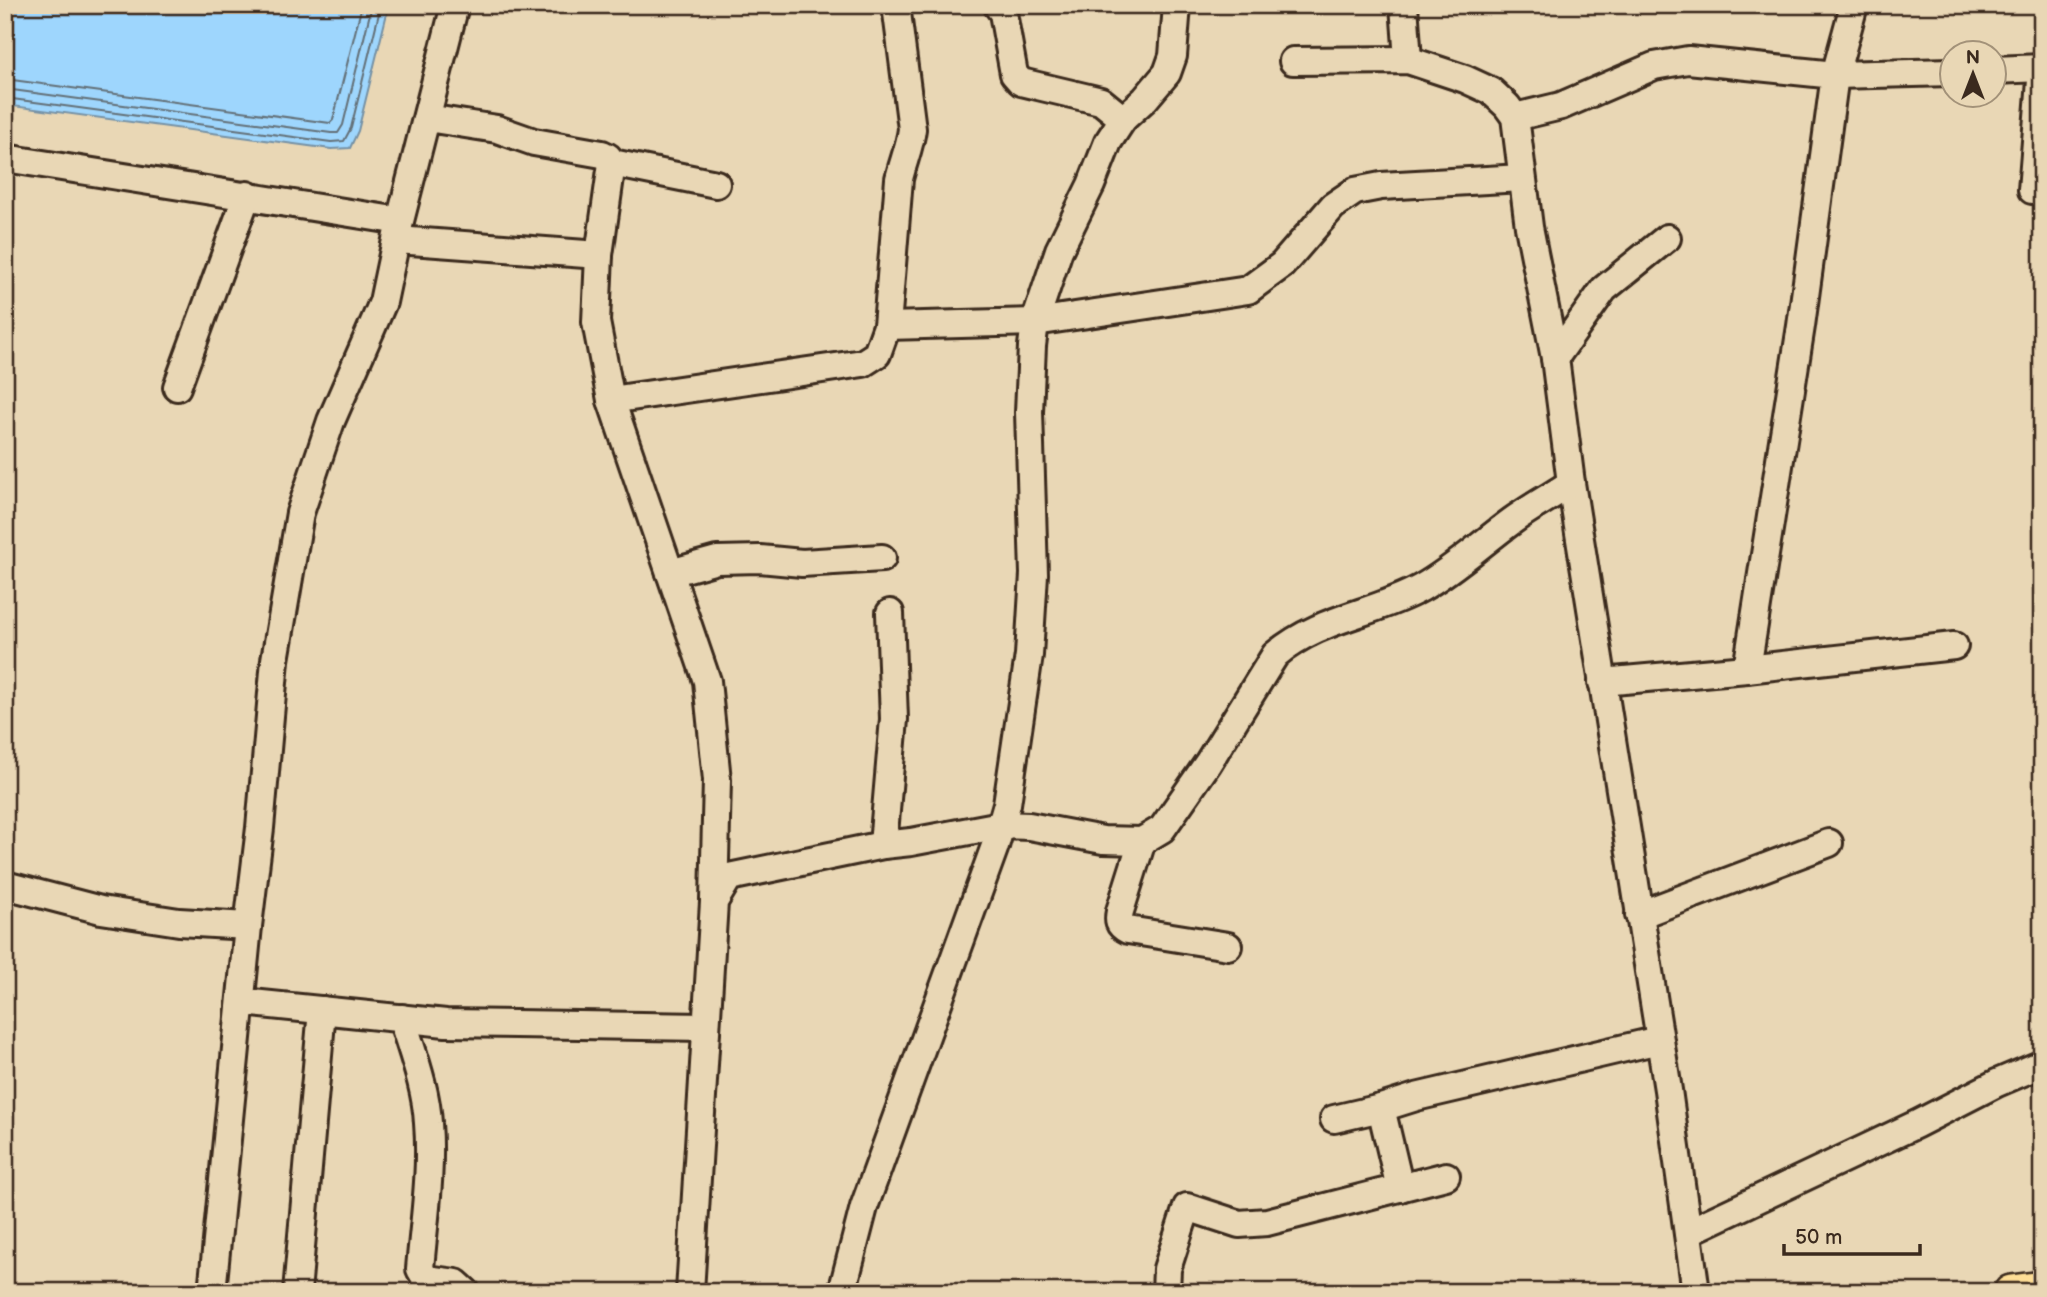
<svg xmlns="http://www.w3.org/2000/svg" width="2047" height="1297" font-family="'Balsamiq Sans',sans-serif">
  <rect width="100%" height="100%" fill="#e9d7b5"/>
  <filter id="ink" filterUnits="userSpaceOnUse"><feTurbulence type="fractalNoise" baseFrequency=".0143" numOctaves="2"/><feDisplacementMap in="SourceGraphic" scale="14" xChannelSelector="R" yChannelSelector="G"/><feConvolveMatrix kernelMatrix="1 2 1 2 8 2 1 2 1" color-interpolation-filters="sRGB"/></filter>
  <g filter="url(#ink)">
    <path fill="#9ed6fd" stroke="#7691a4" stroke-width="2" d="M5 5H389L358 131 350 148 331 149 5 105Z"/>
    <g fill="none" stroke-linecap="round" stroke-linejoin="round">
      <g stroke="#636f77" stroke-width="2">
        <path d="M5 79 330 123 333 120 362 5"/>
        <path d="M5 89 331 133H338L343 125 372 5"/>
        <path d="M5 98 331 142 344 141 351 128 381 5"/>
      </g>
      <defs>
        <g id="minor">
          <path d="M997 5 1003 13 1014 74 1021 82 1101 101 1123 119"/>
          <path d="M1404 5 1408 60"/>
          <path d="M1293 61 1408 60 1465 79 1491 91 1507 106 1515 117 1529 227 1555 358 1571 483 1668 1090 1696 1292"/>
          <path d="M1994 70 2042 68"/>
          <path d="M1515 117 1561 106 1654 66 1688 60 1835 75 1952 72"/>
          <path d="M427 118 497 129 534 142 602 154 608 157 612 163 599 255 596 322 611 400 707 681 717 780 714 900"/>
          <path d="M5 158 400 221"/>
          <path d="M612 163 716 184"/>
          <path d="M2032 190 2042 68"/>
          <path d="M397 240 599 255"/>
          <path d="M887 326 1035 322 1248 290 1282 265 1333 206 1355 191 1381 186 1522 178"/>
          <path d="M1555 358 1604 289 1667 238"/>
          <path d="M177 387 247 195"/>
          <path d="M611 400 863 363 877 354 887 326 899 179C903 162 910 146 912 129L896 5"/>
          <path d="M670 573 717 560 760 559 802 563 882 558"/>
          <path d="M1747 669 1801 326 1835 75 1854 5"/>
          <path d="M1602 682 1747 669 1954 646"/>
          <path d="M1142 841 1120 911C1118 921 1118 925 1128 930L1228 946"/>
          <path d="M883 845 894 719 890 613"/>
          <path d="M5 885 101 910 179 922 248 926"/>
          <path d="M1639 915 1829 843"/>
          <path d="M242 1002 446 1023 705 1027"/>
          <path d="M402 1018C412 1052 426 1087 428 1123 432 1171 424 1221 420 1269L426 1279 456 1283 466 1292"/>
          <path d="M1381 1108 1400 1188"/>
          <path d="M1334 1119 1381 1108 1416 1097 1659 1040"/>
          <path d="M1688 1232 1917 1124 1997 1083 2042 1064"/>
          <path d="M212 1292 248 926 260 828 275 660 300 513 331 421 383 302 400 221 455 5"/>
          <path d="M297 1292 322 1010"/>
          <path d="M690 1292 714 902 729 877 883 845 911 842 1001 825 1029 826 1103 840 1142 841 1162 829 1208 763 1275 655C1320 617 1372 615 1421 588 1453 570 1482 543 1512 521 1531 507 1552 496 1571 483"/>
          <path d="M842 1292 864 1207 995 846 1007 804 1029 655 1034 574 1029 412 1032 346 1035 322 1059 250 1091 185 1108 142 1123 119 1145 99 1167 73 1173 56 1177 5"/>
          <path d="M1166 1292 1167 1269 1187 1207 1239 1224 1267 1222 1446 1176"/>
        </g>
        <path id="major" d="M2011 1292 2042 1288"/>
      </defs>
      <use href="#minor" stroke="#3b2a1e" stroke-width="32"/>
      <use href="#major" stroke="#3b2a1e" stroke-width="38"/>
      <use href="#minor" stroke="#e9d7b5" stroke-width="26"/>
      <use href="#major" stroke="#fede96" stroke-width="33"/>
    </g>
  </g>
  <rect width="2047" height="1297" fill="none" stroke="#e9d7b5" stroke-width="28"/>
  <rect x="14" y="14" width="2019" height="1269" fill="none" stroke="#3b2a1e" stroke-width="2.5" filter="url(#ink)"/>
  <g transform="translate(1973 74)"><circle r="33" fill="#e9d7b5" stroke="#a39279" stroke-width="2"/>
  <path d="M0-5L12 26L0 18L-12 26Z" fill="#3b2a1e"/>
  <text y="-10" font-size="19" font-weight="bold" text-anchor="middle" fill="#3b2a1e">N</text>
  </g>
  <path d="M1784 1244v10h136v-10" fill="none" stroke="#3b2a1e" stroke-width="3.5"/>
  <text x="1795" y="1244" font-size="21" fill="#3b2a1e" stroke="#e9d7b5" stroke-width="5" paint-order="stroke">50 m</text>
</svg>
